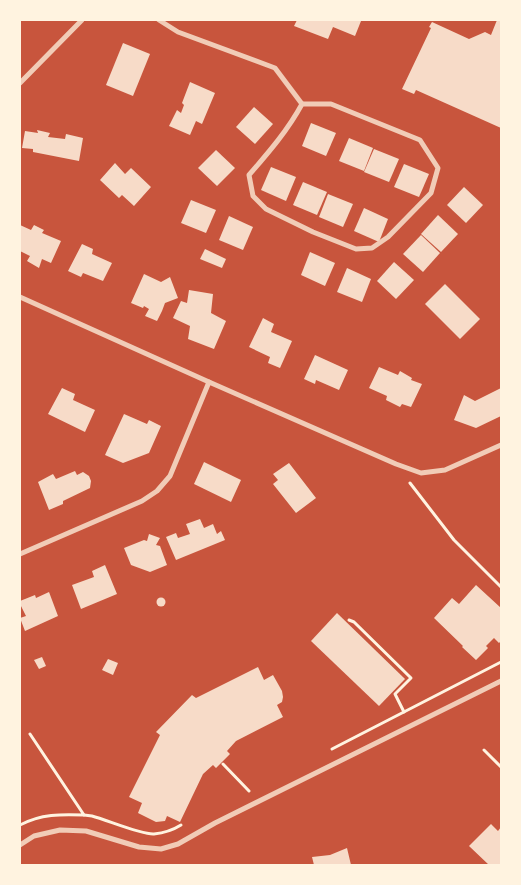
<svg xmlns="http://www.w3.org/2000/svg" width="521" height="885" font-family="'Sofia Sans Condensed',sans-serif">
  <rect width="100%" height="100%" fill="#c8553d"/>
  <g fill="#f7dbc8">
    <path d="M297 20H358L361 21 355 36 333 27 328 39 294 26Z"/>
    <path d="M497 20H501V128L416 90 414 94 402 89 431 28 429 27 432 22 469 39 485 32 491 35Z"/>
    <path d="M123 43 150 54 133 96 106 85Z"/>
    <path d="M190 82 215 93 202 124 196 121 190 135 169 126 177 110 181 113 184 105 182 103Z"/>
    <path d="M254 107 273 124 255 144 236 127Z"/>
    <path d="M311 123 336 133 326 156 302 146Z"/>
    <path d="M37 130 50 133 48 137 65 139 66 134 83 138 79 161 33 152V149L22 148 25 131 38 133Z"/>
    <path d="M349 138 373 148 364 171 339 161Z"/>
    <path d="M374 149 399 159 389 182 364 172Z"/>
    <path d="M216 150 235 168 217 186 198 168Z"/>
    <path d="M115 163 125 174 131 168 151 187 134 206 122 195 119 198 100 180Z"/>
    <path d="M404 164 429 174 419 197 394 187Z"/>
    <path d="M271 167 296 177 286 201 261 190Z"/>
    <path d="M303 182 327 192 317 215 293 205Z"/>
    <path d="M464 187 483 205 466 223 447 205Z"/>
    <path d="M328 194 353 204 343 227 319 217Z"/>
    <path d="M191 200 216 210 206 233 181 223Z"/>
    <path d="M364 208 388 219 379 242 354 231Z"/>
    <path d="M438 215 458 234 441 252 421 234Z"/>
    <path d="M229 216 253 227 243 250 219 240Z"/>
    <path d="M20 225 31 230 34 225 44 230 42 233 61 241 51 263 42 259 39 268 27 261 30 256 20 251Z"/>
    <path d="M421 235 440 253 423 272 403 254Z"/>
    <path d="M82 244 93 249 92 254 112 263 103 281 83 273 81 277 68 271Z"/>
    <path d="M205 249 226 259 222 268 200 259Z"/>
    <path d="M310 252 335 263 325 286 301 275Z"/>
    <path d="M394 262 414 280 396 299 377 281Z"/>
    <path d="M347 268 371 279 362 302 337 292Z"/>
    <path d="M144 274 161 282 170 277 178 298 165 303 162 311 157 321 145 316 149 309 144 306 143 308 131 303Z"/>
    <path d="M445 284 480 319 460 339 425 304Z"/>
    <path d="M189 290 213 294 211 313 226 321 214 349 188 339 190 326 173 318 181 301 187 303Z"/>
    <path d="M263 318 274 324 271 332 292 341 280 368 268 363 270 357 249 347Z"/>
    <path d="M315 355 348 370 339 390 316 380 315 384 304 379Z"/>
    <path d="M379 367 398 375 400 371 412 378 411 380 422 384 411 407 402 404 400 407 386 400 387 396 369 388Z"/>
    <path d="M62 388 75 394 73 400 95 410 85 432 48 414Z"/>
    <path d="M501 388V416L476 428 454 420 464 395 475 401Z"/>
    <path d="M124 414 147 424 149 420 161 426 149 453 123 463 105 455Z"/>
    <path d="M204 462 241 480 231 502 194 484Z"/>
    <path d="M289 463 316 498 296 513 273 484 278 480 273 474Z"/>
    <path d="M75 471 77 475 83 472 89 476 91 481 90 488 63 501V504L49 510 38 482 53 474 56 479Z"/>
    <path d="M200 519 204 528 213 524 217 534 221 531 225 540 176 560 166 537 176 533 178 538 190 534 186 524Z"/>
    <path d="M149 534 160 538 156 545 160 546 167 565 150 572 131 565 124 548 144 540 147 541Z"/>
    <path d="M105 565 117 594 81 609 72 585 94 577 92 571Z"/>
    <path d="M476 585 501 608V641L499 643 494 638 486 646 488 648 476 660 462 647 463 646 434 618 452 598 459 604Z"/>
    <path d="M49 592 58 616 25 631 20 618 26 616 20 604V601L35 595 36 598Z"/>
    <circle cx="161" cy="602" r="4.5"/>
    <path d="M337 613 405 679 379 706 311 641Z"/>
    <path d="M42 657 46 666 39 669 34 660Z"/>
    <path d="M108 659 118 663 113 675 102 670Z"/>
    <path d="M258 667 264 680 273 675 282 691 283 697 282 702 277 705 283 717 236 741 227 751 230 754 216 768 213 765 203 774 180 822 167 816 165 821 156 822 138 813 142 803 129 797 160 735 156 732 192 695 196 698Z"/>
    <path d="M491 824 498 831 501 827V865H489L469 846Z"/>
    <path d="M347 848 351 865H314L312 857 330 855Z"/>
  </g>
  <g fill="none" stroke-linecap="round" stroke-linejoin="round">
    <g stroke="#fff3e0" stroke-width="3">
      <path d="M410 483 454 540 501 587"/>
      <path d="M349 620 354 622 411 678 395 694 404 712"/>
      <path d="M332 749 501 662"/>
      <path d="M484 750 501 767"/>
      <path d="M223 764 249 791"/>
      <path d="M84 815 92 816C107 820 142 835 154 834 164 833 173 830 181 825"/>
      <path d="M20 825C41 814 61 814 84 815L30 734"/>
    </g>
    <g stroke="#f1ccb7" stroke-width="5">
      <path d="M159 20 178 32 275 68 302 104"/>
      <path d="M20 83 82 20"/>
      <path d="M302 104H331L420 140 438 168 431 193 388 237 372 248 356 249 313 232 266 209 253 196 249 175C269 152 288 130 302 104Z"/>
      <path d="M20 297 209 382 396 464 421 473 445 470 501 445"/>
      <path d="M20 554 142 501 157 491 170 476 209 382"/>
      <path d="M20 845 34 836 60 830 86 831 139 847 161 849 178 844 215 823 501 681"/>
    </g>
  </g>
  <rect width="521" height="885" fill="none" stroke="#fff3e0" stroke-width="42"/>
</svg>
